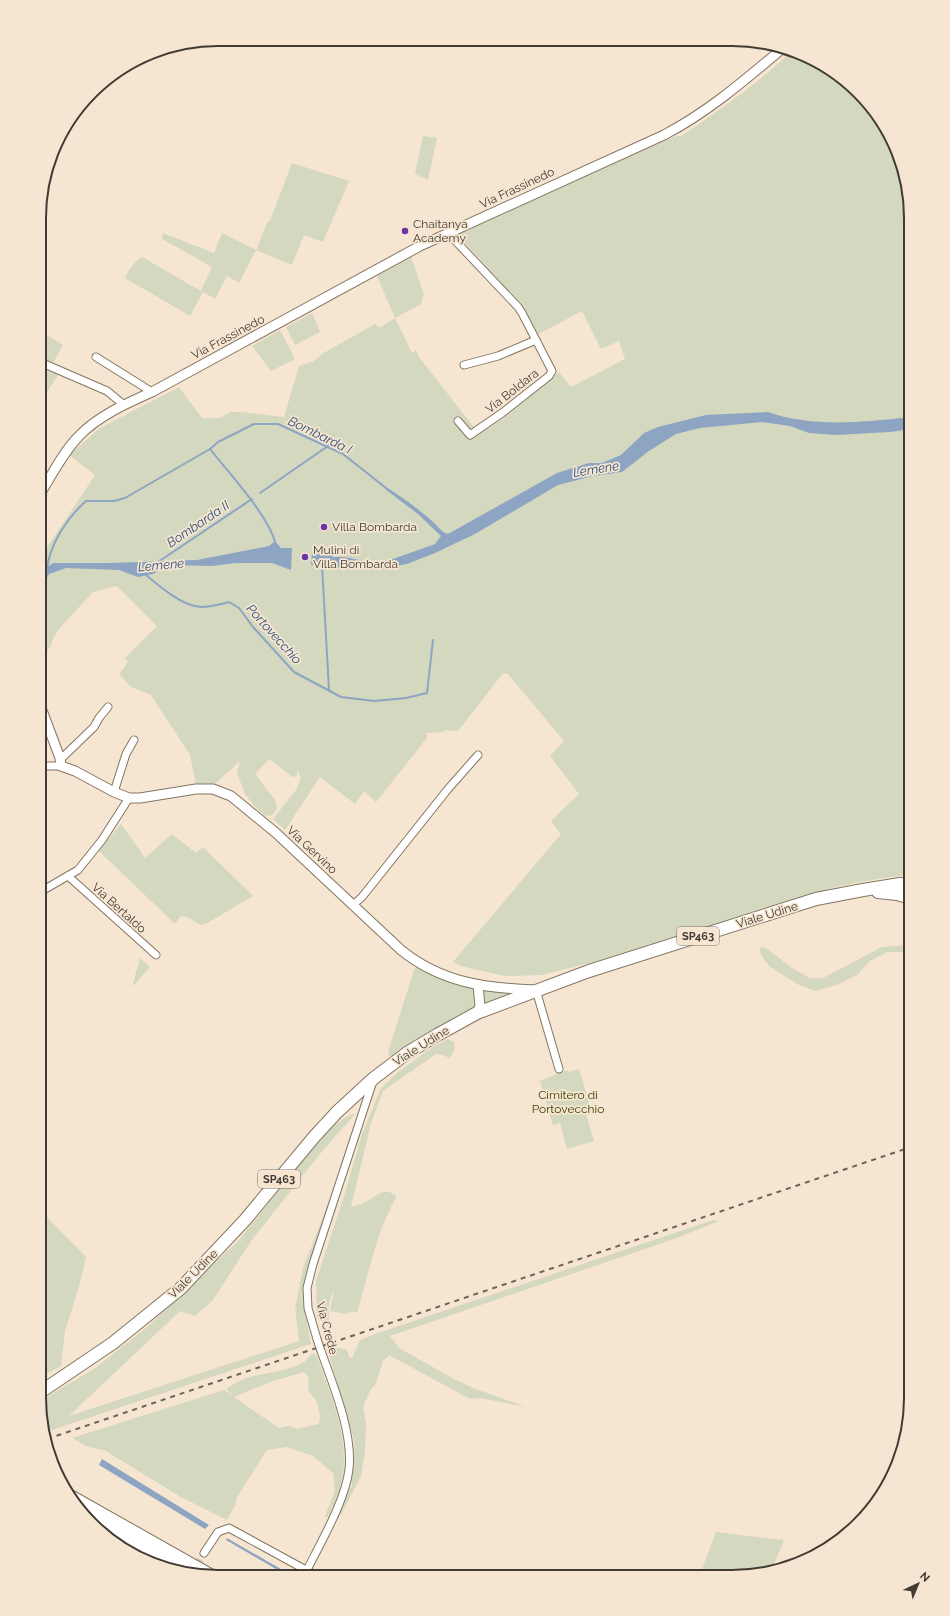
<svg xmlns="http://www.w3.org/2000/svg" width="950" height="1616" font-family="Raleway,sans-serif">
  <rect width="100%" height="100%" fill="#f6e6d1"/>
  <g fill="#d4d8be" fill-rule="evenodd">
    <path d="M793 51 801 53 841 76 874 109 897 149 911 218V875C884 877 858 882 832 888L589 963 542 975 505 976 461 966 453 962 561 834 551 821 579 794 550 756 564 741 508 674 503 673 458 731 445 730 444 732 427 733V738L376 802 364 791 355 804 320 777 285 830 273 819 296 790 301 778 297 770V776L293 777 269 759 255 774 275 800 277 808 273 815 266 816 256 808 245 794 237 773 240 761 215 784H196L190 755 151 695 131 687 119 674 128 662 125 658 157 626 117 586 93 592 59 629 53 639 51 646 40 658V563L46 549 95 475 69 455 100 428 179 387 202 418H219L231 412H242L284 417 299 366 314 361 322 354 375 324 379 328 395 318 377 276 411 257 424 294 421 304 395 318 412 353 416 350 419 357 479 434 504 418 559 372 571 387 625 359 619 341 601 349 582 311 537 335 519 302 466 244 459 233 676 136H681C721 110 758 82 793 51Z"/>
    <path d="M423 136 437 138 428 180 415 174Z"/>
    <path d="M292 163 349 181 323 242 304 235 292 265 256 250 239 283 227 276 215 299 203 292 190 316 125 278C129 269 133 263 142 257L201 291 212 267 162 239 163 233 214 253 222 233 256 250 267 223 270 221Z"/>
    <path d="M312 313 320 332 295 345 286 327Z"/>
    <path d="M280 330 295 359 271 371 252 346Z"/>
    <path d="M40 331 63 345 53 363 40 357Z"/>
    <path d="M40 368 58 375 43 398 40 396Z"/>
    <path d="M121 824 145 858 172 834 196 853 203 847 253 896 209 922 201 925 187 917 181 916 175 924 99 851Z"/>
    <path d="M911 945V952H887L870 961 857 975 837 985 815 991 797 984 769 966 761 955 760 947 766 948 792 968 810 978H823L882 947Z"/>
    <path d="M140 958 150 967 132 987Z"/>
    <path d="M418 966 472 988 476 1002 473 1008 469 1011 394 1057 388 1055 389 1049 414 970Z"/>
    <path d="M484 989 507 991 509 993 508 995 484 1005 482 992Z"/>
    <path d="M448 1039 454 1042C455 1049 454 1053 449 1058L443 1055 436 1054 383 1091 371 1123 351 1207C357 1206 364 1203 369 1200 380 1194 384 1187 397 1196 377 1229 368 1276 357 1313L352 1311 346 1314 330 1311 334 1289C328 1301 328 1313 330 1326L317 1318 316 1281 344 1196 362 1134 381 1088 397 1073 434 1046Z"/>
    <path d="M579 1069 592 1113 586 1115 594 1141 567 1149 560 1123 553 1125 540 1081 567 1070 568 1072Z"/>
    <path d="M356 1113 319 1155 251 1241 213 1300 195 1316 180 1311 69 1416 299 1341 295 1309 303 1268 336 1184 306 1275 304 1307 311 1344 46 1432 40 1401 94 1369 146 1328 239 1240 305 1158 333 1126 348 1116Z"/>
    <path d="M39 1209 86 1257 79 1287 65 1331 61 1366 39 1378Z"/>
    <path d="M713 1220 719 1221 674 1239 390 1336 399 1348 454 1379 473 1388 526 1407 480 1398 470 1399 389 1355 383 1361 375 1385 370 1391 363 1407 366 1424 365 1451 361 1476 341 1515 338 1514 352 1485 354 1440 328 1352 331 1348H340L347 1350 349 1357 352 1358 360 1340 375 1334Z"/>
    <path d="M313 1353 317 1357C329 1389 346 1430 344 1466 343 1484 335 1502 327 1518L325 1516 335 1491 333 1473 313 1456 287 1447 267 1450 237 1497 236 1504 227 1520 181 1497 104 1450 88 1447 72 1438 224 1390 232 1395 227 1389C248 1370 281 1376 304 1362 307 1360 310 1355 313 1353ZM304 1372 309 1378 308 1390 317 1402 320 1416 319 1424 297 1429 289 1426 279 1428 234 1397 270 1382Z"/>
    <path d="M716 1532 784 1540 772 1569 733 1577H699Z"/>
  </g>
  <g fill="#8ea4c3">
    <path d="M768 412C813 428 864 422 911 417V429L890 432 836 435 809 433 790 426 762 422 700 428 676 434 649 451 622 472 593 476 558 485 475 534 435 553 407 564 380 569 316 567V565H311L312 553 328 551 333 557H345L373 563 393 559 435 544 441 536 418 514 385 489 386 487C402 497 417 508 431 520 437 525 441 532 448 534L557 473 589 463H602L621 455 644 433 658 427 706 415Z"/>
    <path d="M275 541 281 548H292L291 570 272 563H235L212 566 168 565 153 574 138 577 119 570 66 568 49 574 40 590V575L42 571 53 563H109L197 560 269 546Z"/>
    <path d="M102 1459 209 1525 205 1529 99 1465Z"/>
    <path d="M227 1538 232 1541 293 1576H288L226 1540Z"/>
  </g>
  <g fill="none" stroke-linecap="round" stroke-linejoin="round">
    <g stroke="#8ea4c3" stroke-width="2">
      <path d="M260 493 328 446"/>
      <path d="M275 542C268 515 228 472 210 449L218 442 254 424H278L343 454 386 488"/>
      <path d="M158 562 252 499"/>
      <path d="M322 565 329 690"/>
      <path d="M47 570C49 545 67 518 86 501H114L125 498 210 449"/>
      <path d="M146 575C159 586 183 607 202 607 211 607 221 604 229 602L239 608 253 627 294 672 341 697 374 701 406 698 427 693 433 640"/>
    </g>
    <path stroke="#d2c4b1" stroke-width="7" stroke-dasharray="7 3.5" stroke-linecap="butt" d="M192 1575 204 1553"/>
    <defs>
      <g id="minor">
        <path d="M448 233 518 307 522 313 552 371 549 376 502 413 470 435 458 421"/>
        <path d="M96 357 152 392"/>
        <path d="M40 362 107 391 124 405"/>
        <path d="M464 365 498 356 536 340"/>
        <path d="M60 758 64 756 94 727 99 718 108 707"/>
        <path d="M40 766H61"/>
        <path d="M114 792 126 754 134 740"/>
        <path d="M68 876 156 955"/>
        <path d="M40 892 78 870 102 840 129 798"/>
        <path d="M353 905 362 897 448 789 478 755"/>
        <path d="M536 990 559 1069"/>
        <path d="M317 1339 308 1308 307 1288 313 1264 373 1081"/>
        <path d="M204 1553 218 1532 229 1528 317 1576"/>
        <path d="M307 1570C321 1542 346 1499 349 1469 353 1432 333 1385 321 1351"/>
      </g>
      <g id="tertiary">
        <path d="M40 494C52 475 63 452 79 436 98 416 127 403 152 392L420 246 664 135C708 112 745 80 783 48"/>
        <path d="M40 705 60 758 61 766 75 771 114 792 129 798H140L196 789H213L231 796 276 833 401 950C442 983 485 988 535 990"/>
        <path d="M477 1013 480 1006 478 985"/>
      </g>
      <g id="primary">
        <path d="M878 892 897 894 911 898"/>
        <path d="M39 1393 113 1343 181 1288 245 1220 314 1137 337 1112 374 1078 407 1053 437 1035 477 1013 589 971 816 899 863 890 900 884 911 885"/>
      </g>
      <g id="motorway">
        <path d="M70 1497 210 1576"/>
        <path d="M88 1519 182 1572"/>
      </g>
    </defs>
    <use href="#minor" stroke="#837562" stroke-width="9"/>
    <use href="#tertiary" stroke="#837562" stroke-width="11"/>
    <use href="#primary" stroke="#837562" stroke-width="14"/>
    <use href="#motorway" stroke="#837562" stroke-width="16"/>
    <use href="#minor" stroke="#fff" stroke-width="7"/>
    <use href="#tertiary" stroke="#fff" stroke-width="9"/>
    <use href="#primary" stroke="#fff" stroke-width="12"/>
    <use href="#motorway" stroke="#fff" stroke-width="14"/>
    <path stroke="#6c6358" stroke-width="2" stroke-dasharray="5 5" stroke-linecap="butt" d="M47 1439 911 1147"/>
    <defs>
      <path id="minor-bridge" d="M317 1339 321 1351"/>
    </defs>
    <use href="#minor-bridge" stroke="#837562" stroke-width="9" stroke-linecap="butt"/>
    <use href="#minor-bridge" stroke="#fff" stroke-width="7"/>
  </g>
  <g fill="#6d32a8" stroke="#f6e6d1" stroke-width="1.5">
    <circle cx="405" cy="231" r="4"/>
    <circle cx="324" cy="527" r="4"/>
    <circle cx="305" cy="557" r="4"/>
  </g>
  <g text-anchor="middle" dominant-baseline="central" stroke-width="3.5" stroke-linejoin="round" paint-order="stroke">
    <g fill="#f6e6d1" stroke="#776e62" stroke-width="1">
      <rect x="677" y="927" width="42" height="18" rx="3"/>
      <rect x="258" y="1170" width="42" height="18" rx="3"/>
    </g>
    <g font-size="11" font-weight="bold" fill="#413b33">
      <text x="698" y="936">SP463</text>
      <text x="279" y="1179">SP463</text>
    </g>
    <g font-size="12" fill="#413b33" stroke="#f6e6d1">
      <text transform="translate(517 188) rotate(-25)">Via Frassinedo</text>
      <text transform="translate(228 337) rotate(-28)">Via Frassinedo</text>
      <text transform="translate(512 391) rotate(-38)">Via Boldara</text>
      <text transform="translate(312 850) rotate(43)">Via Gervino</text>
      <text transform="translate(119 908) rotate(42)">Via Bertaldo</text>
      <text transform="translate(767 915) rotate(-17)">Viale Udine</text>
      <text transform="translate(421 1046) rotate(-32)">Viale Udine</text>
      <text transform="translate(193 1274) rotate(-45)">Viale Udine</text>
      <text transform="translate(327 1328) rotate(75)">Via Crede</text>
    </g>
    <g font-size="12" fill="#413b33" stroke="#f6e6d1" text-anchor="start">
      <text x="413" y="224">Chaitanya<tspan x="413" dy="14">Academy</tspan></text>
      <text x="332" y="527">Villa Bombarda</text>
      <text x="313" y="550">Mulini di<tspan x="313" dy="14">Villa Bombarda</tspan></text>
    </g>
    <g font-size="12" fill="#3c4000" stroke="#f6e6d1">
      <text x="568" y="1095">Cimitero di<tspan x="568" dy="14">Portovecchio</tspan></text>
    </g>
    <g font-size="13" font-style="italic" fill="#30517c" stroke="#f6e6d1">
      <text transform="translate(320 435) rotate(26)">Bombarda I</text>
      <text transform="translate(596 469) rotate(-9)">Lemene</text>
      <text transform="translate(198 524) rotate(-34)">Bombarda II</text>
      <text transform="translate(161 565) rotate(-5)">Lemene</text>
      <text transform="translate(274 634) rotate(48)">Portovecchio</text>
    </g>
  </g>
  <path d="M0 0H950V1616H0ZM218 46H732A172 172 0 0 1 904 218V1398A172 172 0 0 1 732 1570H218A172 172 0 0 1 46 1398V218A172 172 0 0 1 218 46Z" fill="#f6e6d1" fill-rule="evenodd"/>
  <path fill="none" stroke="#413b33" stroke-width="2" d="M218 46H732A172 172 0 0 1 904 218V1398A172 172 0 0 1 732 1570H218A172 172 0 0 1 46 1398V218A172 172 0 0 1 218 46Z"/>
  <g transform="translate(918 1584) rotate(44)" stroke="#f6e6d1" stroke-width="3" paint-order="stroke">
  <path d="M0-3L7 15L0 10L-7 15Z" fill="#413b33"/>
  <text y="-6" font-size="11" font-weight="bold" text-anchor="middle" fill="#413b33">N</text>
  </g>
</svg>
